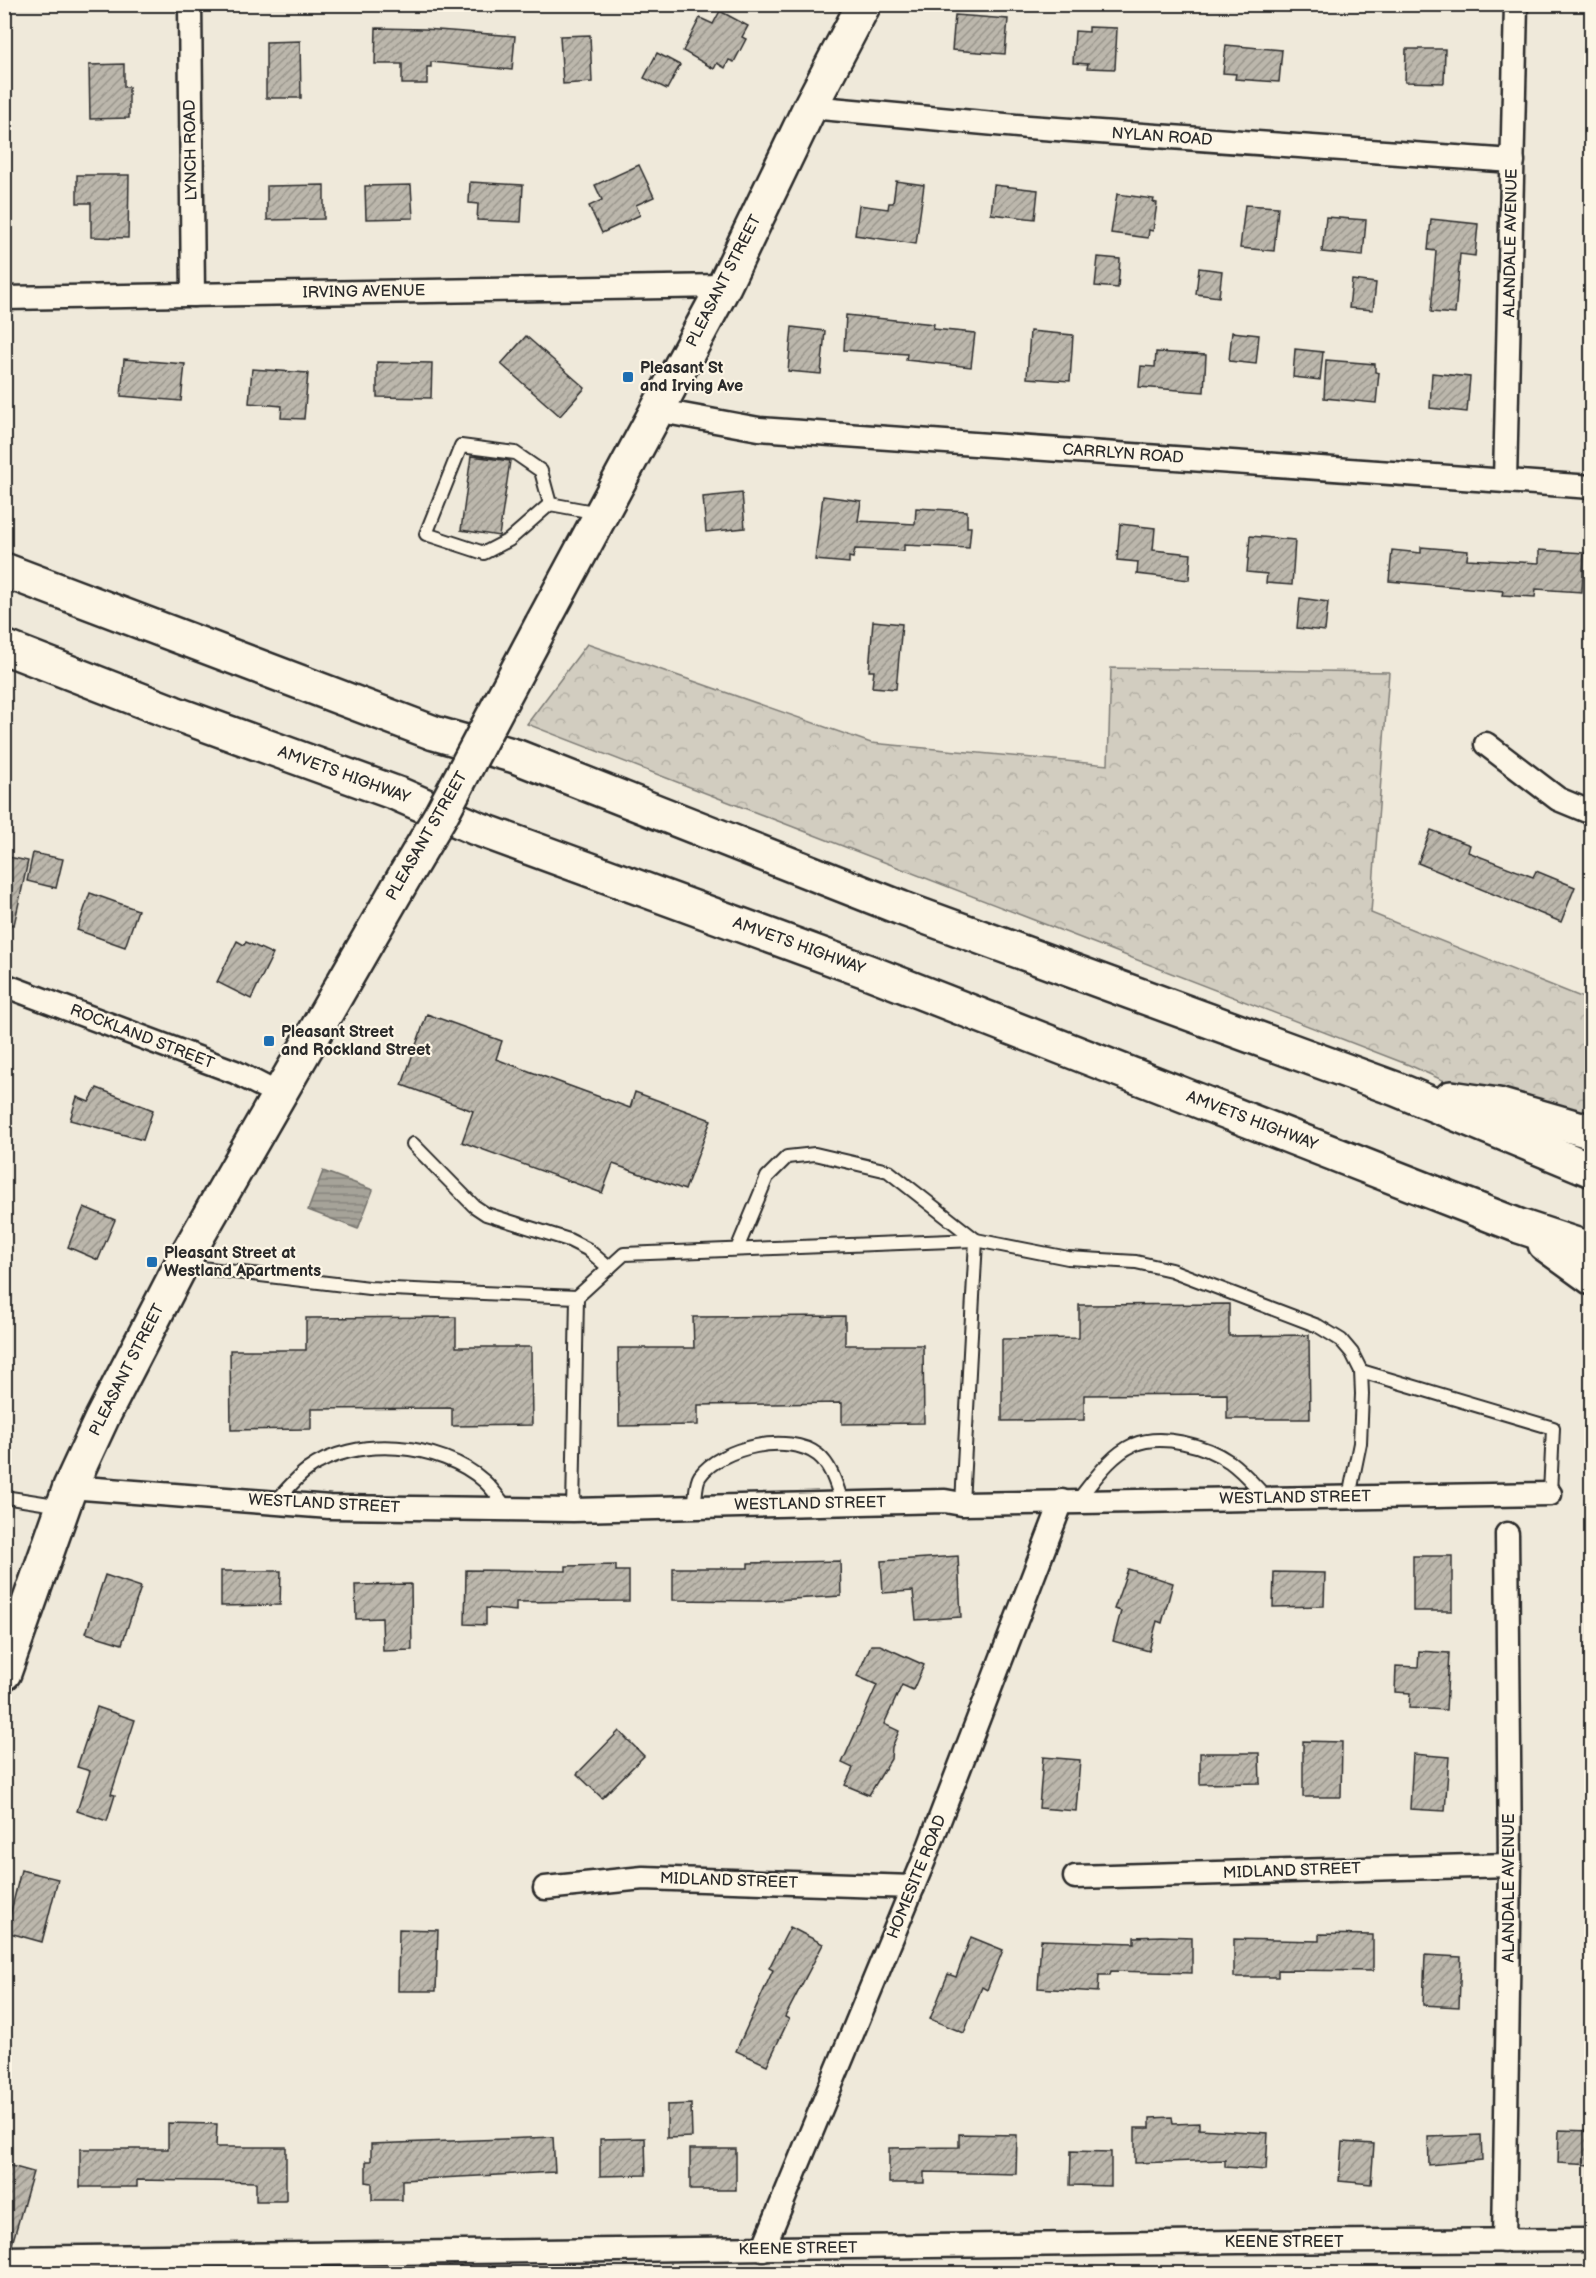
<svg xmlns="http://www.w3.org/2000/svg" width="1596" height="2278" font-family="'Balsamiq Sans',sans-serif">
  <defs>
    <pattern id="forest-crowns" width="20" height="18" patternUnits="userSpaceOnUse" patternTransform="scale(1.5)"><rect width="20" height="18" fill="#d2cdc0"/><path d="M2 6a3 3 0 1 1 6 0M12 15a3 3 0 1 1 6 0" fill="none" stroke="#b4b0a5"/></pattern>
    <pattern id="water-rules" width="6" height="5" patternUnits="userSpaceOnUse" patternTransform="scale(1.5)"><rect width="6" height="5" fill="#a6a399"/><path d="M0 2.5h6" fill="none" stroke="#87857d"/></pattern>
    <pattern id="building-hatch" width="6" height="6" patternUnits="userSpaceOnUse" patternTransform="scale(1.5)"><rect width="6" height="6" fill="#bcb7ac"/><path d="M-1 1l2-2M0 6l6-6M5 7l2-2" fill="none" stroke="#99958c"/></pattern>
  </defs>
  <rect width="100%" height="100%" fill="#efe9da"/>
  <filter id="ink" filterUnits="userSpaceOnUse"><feTurbulence type="fractalNoise" baseFrequency=".0167" numOctaves="2"/><feDisplacementMap in="SourceGraphic" scale="12" xChannelSelector="R" yChannelSelector="G"/><feConvolveMatrix kernelMatrix="1 2 1 2 8 2 1 2 1" color-interpolation-filters="sRGB"/></filter>
  <g filter="url(#ink)">
    <path fill="url(#forest-crowns)" stroke="#7e7c76" stroke-width="1.5" d="M587 644 871 743 1108 765 1111 668 1389 672 1371 913 1591 1001V1132L1498 1105 1409 1065 527 724Z"/>
    <path fill="url(#water-rules)" stroke="#75736d" stroke-width="1.5" d="M323 1171 373 1190 358 1229 308 1210Z"/>
    <g fill="url(#building-hatch)" stroke="#2b2b2b" stroke-width="1.5">
      <path d="M720 11 748 26 742 37 746 39 734 62 729 60 725 68 717 63 714 69 683 51 700 18 713 24Z"/>
      <path d="M955 15 1008 19 1005 54 952 50Z"/>
      <path d="M1089 27 1117 28 1115 69 1087 68 1088 64 1073 63 1075 31 1089 32Z"/>
      <path d="M376 28 425 29 515 36 512 70 431 62V67H427V84H402V64H375Z"/>
      <path d="M590 35 592 82 563 84 560 36Z"/>
      <path d="M300 41 301 98H266V42Z"/>
      <path d="M1226 45 1282 50 1279 82 1235 79 1236 74 1223 73Z"/>
      <path d="M1406 49H1445L1444 83 1405 82Z"/>
      <path d="M657 53 680 65 667 89 644 78Z"/>
      <path d="M124 64V87H129V118L90 119 89 65Z"/>
      <path d="M639 165 654 197 636 205 640 215 602 233 589 206 602 200 595 185Z"/>
      <path d="M77 175H129L128 238 91 237V203H77Z"/>
      <path d="M896 181 924 185 916 244 855 235 859 205 888 209 889 203H893Z"/>
      <path d="M470 182 523 185 521 222 477 220 478 204 469 203Z"/>
      <path d="M324 185V219L267 220V186Z"/>
      <path d="M411 185 413 218 366 219 365 186Z"/>
      <path d="M994 185 1038 190 1035 219 991 214Z"/>
      <path d="M1117 194 1154 199 1153 202 1157 203 1153 231 1149 230 1148 238 1111 233Z"/>
      <path d="M1245 205 1278 207 1274 251 1240 248Z"/>
      <path d="M1326 217 1366 220 1363 256 1322 252Z"/>
      <path d="M1431 219 1478 224 1475 256 1460 254 1455 314 1431 312 1436 251 1428 250Z"/>
      <path d="M1098 257 1120 259 1118 288 1095 286Z"/>
      <path d="M1199 268 1222 271 1219 297 1196 294Z"/>
      <path d="M1352 280 1376 283 1373 310 1349 308Z"/>
      <path d="M846 315 934 324 933 329 975 333 971 367 906 360 907 354 844 350Z"/>
      <path d="M792 327 825 331 821 374 788 371Z"/>
      <path d="M1030 331 1073 335 1070 381 1027 378Z"/>
      <path d="M1232 332 1259 335 1256 364 1229 361Z"/>
      <path d="M526 336 585 388 560 416 501 364Z"/>
      <path d="M1295 349 1323 352 1320 380 1293 377Z"/>
      <path d="M1156 352 1206 355 1204 392 1139 387 1141 366 1155 367Z"/>
      <path d="M124 359 185 364 181 401 121 396Z"/>
      <path d="M1326 360 1375 364V372L1379 373 1376 403 1324 398Z"/>
      <path d="M377 362 432 363 431 398 377 397Z"/>
      <path d="M252 369 308 373 304 419 281 418 282 406 249 403Z"/>
      <path d="M1432 373 1470 377 1467 412 1430 408Z"/>
      <path d="M471 456 510 461 499 536 461 530Z"/>
      <path d="M742 493 745 528 706 532 703 497Z"/>
      <path d="M823 496 861 501 858 521 915 524 916 508 967 511V527H971L969 548 904 545V551L855 549 853 558 849 557V563L815 560Z"/>
      <path d="M1120 524 1155 528 1153 550 1191 554 1189 580 1137 574 1138 562 1117 560Z"/>
      <path d="M1250 536 1295 540 1292 585 1266 583 1267 574 1247 572Z"/>
      <path d="M1421 547 1468 551 1467 559 1539 563V550L1584 553 1582 592 1536 589 1535 597 1502 595 1503 591 1389 581 1392 550 1421 553Z"/>
      <path d="M1300 598 1328 602 1325 631 1297 628Z"/>
      <path d="M873 621 902 624 896 689 872 687 874 671H869Z"/>
      <path d="M1431 830 1470 845 1468 852 1533 877 1536 871 1575 887 1561 922 1418 863Z"/>
      <path d="M33 853 63 859 56 888 27 881Z"/>
      <path d="M4 856 28 861 14 925 4 924Z"/>
      <path d="M90 893 138 910 125 947 77 930Z"/>
      <path d="M237 941 244 945 246 942 273 954 251 999 217 982Z"/>
      <path d="M427 1014 502 1041 496 1059 630 1108 635 1092 711 1120 685 1190 613 1164 602 1193 462 1142 473 1111 402 1085Z"/>
      <path d="M97 1088 153 1110 143 1140 70 1120 77 1097 89 1102Z"/>
      <path d="M84 1207 115 1220 98 1260 68 1247Z"/>
      <path d="M1229 1304V1336L1309 1335 1310 1419H1227V1394L1084 1395V1420L1002 1421V1339L1079 1338V1305Z"/>
      <path d="M845 1316V1345H923L924 1423 842 1424V1403L698 1405V1425L619 1426 618 1348H694L693 1317Z"/>
      <path d="M456 1317V1347H531L532 1425 452 1426V1408L311 1409V1429L231 1430 230 1350H306V1318Z"/>
      <path d="M958 1556 961 1617 916 1620 913 1591 883 1593 881 1561Z"/>
      <rect x="1413" y="1556" width="39" height="55"/>
      <path d="M840 1561 841 1596 760 1601 673 1600V1568H748V1563Z"/>
      <path d="M616 1565V1571H629V1601L516 1602V1611L486 1608V1625L465 1624 466 1570 566 1571V1566Z"/>
      <path d="M1128 1569 1173 1583 1162 1623 1157 1621 1149 1651 1113 1641 1121 1611 1114 1609Z"/>
      <path d="M221 1571H281L280 1605 221 1606Z"/>
      <path d="M1274 1572 1325 1573 1324 1606 1273 1607Z"/>
      <path d="M105 1575 141 1587 122 1644 86 1633Z"/>
      <path d="M411 1584 412 1650 383 1651 382 1618 356 1619 355 1585Z"/>
      <path d="M871 1645H880L924 1665 913 1690 902 1685 884 1724 899 1731 892 1747 891 1759 869 1795 845 1785 853 1768 842 1763 877 1685 857 1676Z"/>
      <path d="M1419 1651 1449 1653 1446 1710 1409 1708 1410 1693 1395 1692 1396 1666 1418 1667Z"/>
      <path d="M97 1707 135 1720 111 1794 115 1795 107 1821 77 1811 90 1771 77 1767Z"/>
      <path d="M619 1731 644 1756 602 1798 577 1774Z"/>
      <path d="M1303 1741 1342 1742 1341 1797H1303Z"/>
      <path d="M1200 1753H1259L1260 1783 1200 1784Z"/>
      <path d="M1413 1754 1449 1757 1445 1811 1410 1809Z"/>
      <path d="M1043 1757 1080 1760 1076 1811 1039 1808Z"/>
      <path d="M21 1870 58 1879 42 1942 6 1932Z"/>
      <path d="M790 1927 823 1944 785 2017 789 2019 767 2065 736 2051 773 1970 769 1968Z"/>
      <path d="M399 1929 438 1930 436 1991H398Z"/>
      <path d="M1319 1934 1373 1935V1971L1278 1970V1977H1234V1939L1319 1941Z"/>
      <path d="M1161 1936 1192 1937V1973L1111 1971 1110 1975H1099L1098 1992 1038 1988 1041 1940 1134 1943V1937Z"/>
      <path d="M971 1937 1003 1950 987 1990 982 1987 964 2033 930 2019 948 1974 956 1977Z"/>
      <path d="M1425 1955 1461 1957 1459 2007 1423 2005Z"/>
      <path d="M691 2104 692 2137 667 2138V2105Z"/>
      <path d="M1172 2117 1173 2124 1199 2123V2129L1268 2133 1266 2170 1225 2167V2160L1135 2163V2128H1150V2118Z"/>
      <path d="M168 2123 217 2124 216 2147H286V2201H256V2182L137 2180V2187H80V2149H168Z"/>
      <path d="M1559 2130 1592 2131V2165L1558 2163Z"/>
      <path d="M959 2134 1017 2135 1016 2174 924 2172V2183H889V2148L959 2147Z"/>
      <path d="M1481 2135 1482 2160 1429 2165 1428 2137Z"/>
      <path d="M553 2137 555 2172 402 2180V2200H372V2183L366 2182V2161H371V2144Z"/>
      <path d="M645 2138 646 2175 600 2176V2139Z"/>
      <path d="M1342 2142 1374 2144 1371 2184 1339 2181Z"/>
      <rect x="690" y="2149" width="46" height="41"/>
      <path d="M1071 2151 1111 2152V2186L1070 2185Z"/>
      <path d="M4 2164 33 2172 12 2244H4Z"/>
    </g>
    <g fill="none" stroke-linecap="round" stroke-linejoin="round">
      <defs>
        <g id="service">
          <path d="M550 504 541 471 515 453 461 446 426 534 484 553 509 540 550 504 599 513"/>
          <path d="M413 1144 474 1206 486 1214 569 1240 587 1249 609 1268"/>
          <path d="M737 1249 767 1177 787 1157 815 1154 888 1171 976 1240 962 1504"/>
          <path d="M185 1266 369 1288 577 1297 624 1254 976 1240 1068 1258 1136 1262 1171 1270 1318 1326 1341 1340 1352 1353 1361 1371 1362 1394 1360 1443 1349 1497"/>
          <path d="M1361 1371 1553 1428 1550 1494"/>
          <path d="M4 1497 62 1506"/>
          <path d="M1077 1501C1093 1482 1109 1456 1133 1445 1162 1433 1205 1445 1230 1462 1244 1472 1255 1486 1267 1498"/>
          <path d="M275 1503C285 1491 295 1479 307 1470 354 1435 441 1442 484 1481 493 1489 500 1500 508 1509"/>
          <path d="M694 1507C696 1499 695 1483 700 1476 721 1447 789 1432 818 1455 832 1466 837 1488 843 1504"/>
          <path d="M573 1510 577 1297"/>
        </g>
        <g id="minor">
          <path d="M190 4 193 295"/>
          <path d="M810 107 1028 127 1513 161"/>
          <path d="M4 298 724 286"/>
          <path d="M655 410 759 429 1592 487"/>
          <path d="M1505 481 1516 4"/>
          <path d="M1486 744 1558 799 1592 813"/>
          <path d="M4 985 235 1072 278 1094"/>
          <path d="M70 1487 330 1507 573 1510 945 1501 962 1504 1550 1494"/>
          <path d="M1075 1877 1510 1865"/>
          <path d="M545 1888 643 1878 913 1887"/>
          <path d="M1504 2241 1510 1865 1507 1534"/>
          <path d="M763 2249 924 1860 1062 1501"/>
          <path d="M4 2258 1238 2242 1592 2240"/>
        </g>
        <g id="secondary">
          <path d="M542 624 724 286 810 107 864 4"/>
          <path d="M4 1673 70 1487 102 1418 181 1265 406 874"/>
        </g>
        <g id="motorway">
          <path d="M4 570 434 733 515 756 901 908 1396 1089 1592 1170"/>
          <path d="M4 647 174 713 398 794 476 828 869 972 1519 1226 1592 1250"/>
          <path d="M1451 1098 1498 1105 1592 1132"/>
          <path d="M1545 1244 1592 1278"/>
        </g>
      </defs>
      <use href="#service" stroke="#2b2b2b" stroke-width="16"/>
      <use href="#minor" stroke="#2b2b2b" stroke-width="27"/>
      <use href="#secondary" stroke="#2b2b2b" stroke-width="38"/>
      <use href="#motorway" stroke="#2b2b2b" stroke-width="38"/>
      <use href="#service" stroke="#fcf5e5" stroke-width="12"/>
      <use href="#minor" stroke="#fcf5e5" stroke-width="22"/>
      <use href="#secondary" stroke="#fcf5e5" stroke-width="33"/>
      <use href="#motorway" stroke="#fcf5e5" stroke-width="33"/>
      <defs>
        <path id="secondary-bridge" d="M406 874 442 813 542 624"/>
      </defs>
      <use href="#secondary-bridge" stroke="#2b2b2b" stroke-width="38" stroke-linecap="butt"/>
      <use href="#secondary-bridge" stroke="#fcf5e5" stroke-width="33"/>
    </g>
  </g>
  <g fill="#1f6fb2" stroke="#fcf5e5" stroke-width="2">
    <rect x="622" y="371" width="12" height="12" rx="3"/>
    <rect x="263" y="1035" width="12" height="12" rx="3"/>
    <rect x="146" y="1256" width="12" height="12" rx="3"/>
  </g>
  <g text-anchor="middle" dominant-baseline="central" stroke-width="4.5" stroke-linejoin="round" paint-order="stroke">
    <g font-size="16" fill="#2b2b2b" stroke="#fcf5e5">
      <text transform="translate(1162 137) rotate(4)">NYLAN ROAD</text>
      <text transform="translate(191 150) rotate(-91)">LYNCH ROAD</text>
      <text transform="translate(1511 243) rotate(-89)">ALANDALE AVENUE</text>
      <text transform="translate(724 281) rotate(-63)">PLEASANT STREET</text>
      <text transform="translate(364 292) rotate(-1)">IRVING AVENUE</text>
      <text transform="translate(1123 454) rotate(4)">CARRLYN ROAD</text>
      <text transform="translate(344 775) rotate(20)">AMVETS HIGHWAY</text>
      <text transform="translate(427 836) rotate(-60)">PLEASANT STREET</text>
      <text transform="translate(799 946) rotate(20)">AMVETS HIGHWAY</text>
      <text transform="translate(142 1037) rotate(21)">ROCKLAND STREET</text>
      <text transform="translate(1252 1121) rotate(21)">AMVETS HIGHWAY</text>
      <text transform="translate(127 1370) rotate(-63)">PLEASANT STREET</text>
      <text transform="translate(1295 1498) rotate(-1)">WESTLAND STREET</text>
      <text transform="translate(324 1504) rotate(3)">WESTLAND STREET</text>
      <text transform="translate(810 1504) rotate(-1)">WESTLAND STREET</text>
      <text transform="translate(1292 1871) rotate(-2)">MIDLAND STREET</text>
      <text transform="translate(917 1877) rotate(-68)">HOMESITE ROAD</text>
      <text transform="translate(729 1881) rotate(2)">MIDLAND STREET</text>
      <text transform="translate(1509 1888) rotate(-90)">ALANDALE AVENUE</text>
      <text x="1284" y="2242">KEENE STREET</text>
      <text transform="translate(798 2249) rotate(-1)">KEENE STREET</text>
    </g>
    <g font-size="16" font-weight="bold" fill="#2b2b2b" stroke="#fcf5e5" text-anchor="start">
      <text x="640" y="368">Pleasant St<tspan x="640" dy="18">and Irving Ave</tspan></text>
      <text x="281" y="1032">Pleasant Street<tspan x="281" dy="18">and Rockland Street</tspan></text>
      <text x="164" y="1253">Pleasant Street at<tspan x="164" dy="18">Westland Apartments</tspan></text>
    </g>
  </g>
  <rect width="1596" height="2278" fill="none" stroke="#fcf5e5" stroke-width="24"/>
  <rect x="12" y="12" width="1572" height="2254" fill="none" stroke="#2b2b2b" stroke-width="2" filter="url(#ink)"/>
</svg>
